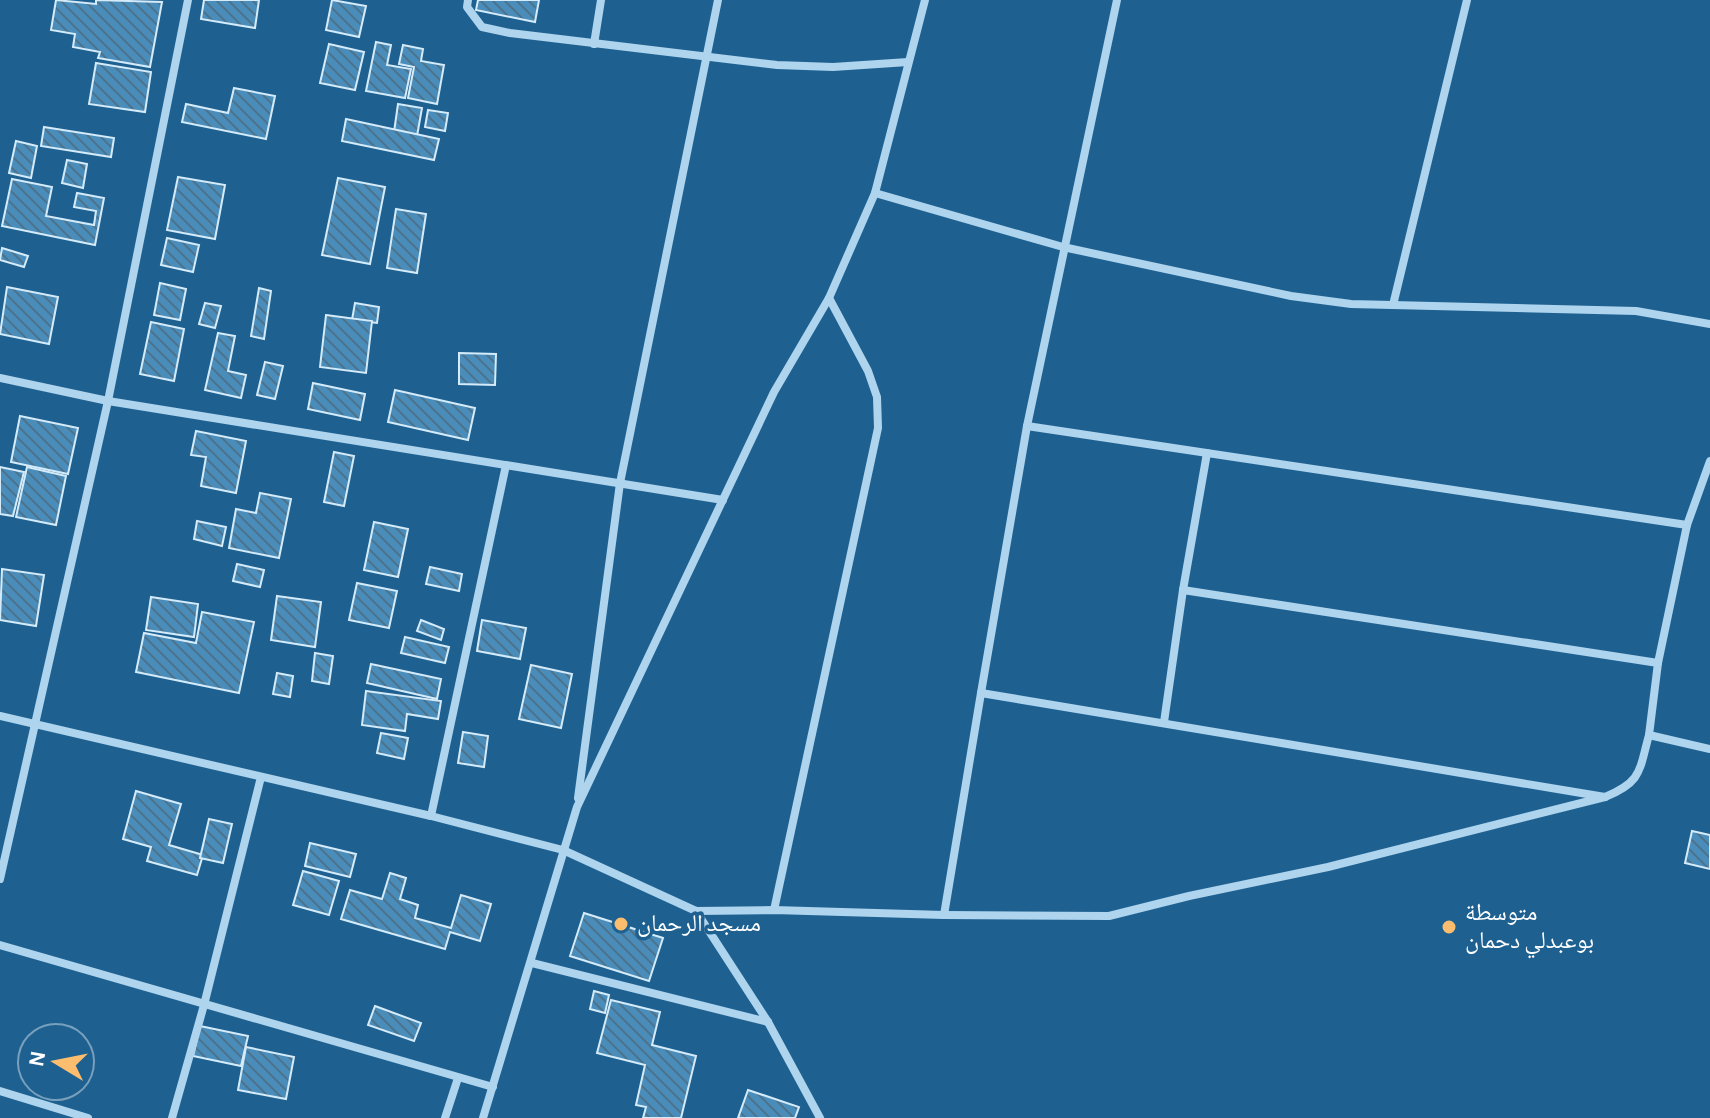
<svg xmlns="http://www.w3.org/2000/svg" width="1710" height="1118" font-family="'Alegreya Sans','Noto Naskh Arabic',sans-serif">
  <defs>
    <pattern id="building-back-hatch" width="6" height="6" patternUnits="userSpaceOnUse" patternTransform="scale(2)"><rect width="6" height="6" fill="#4a8dba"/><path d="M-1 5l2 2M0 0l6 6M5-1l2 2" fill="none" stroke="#4b738e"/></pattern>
  </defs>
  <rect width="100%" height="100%" fill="#1e6191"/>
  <g fill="url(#building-back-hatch)" stroke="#d4ebfa" stroke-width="2">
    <path d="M56 0 96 4V0L162 2 150 67 98 58 100 52 73 47 75 34 51 30Z"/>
    <path d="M204 0H259L255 28 201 19Z"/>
    <path d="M332 0 366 6 359 37 326 30Z"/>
    <path d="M478 0H539L535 22 476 10Z"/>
    <path d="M376 42 391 45 387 65 411 69 405 98 366 91Z"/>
    <path d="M329 44 364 52 355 90 320 83Z"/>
    <path d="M403 45 423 49 421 61 444 65 437 104 408 98 414 67 399 64Z"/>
    <path d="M96 63 151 72 145 112 89 104Z"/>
    <path d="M234 88 275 96 266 139 182 122 186 104 228 113Z"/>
    <path d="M398 104 422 108 417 136 394 132Z"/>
    <path d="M428 110 448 113 445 131 425 127Z"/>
    <path d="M346 119 439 139 434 160 342 141Z"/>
    <path d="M44 127 114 138 111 157 41 146Z"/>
    <path d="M16 141 37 146 31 178 9 173Z"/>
    <path d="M67 160 87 164 83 188 62 183Z"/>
    <path d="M178 177 225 185 215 239 167 230Z"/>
    <path d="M338 178 385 187 370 264 322 255Z"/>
    <path d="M12 179 52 187 46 216 94 225 96 211 74 207 77 193 104 198 95 245 2 226Z"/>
    <path d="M396 209 426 214 417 273 387 268Z"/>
    <path d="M167 238 199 245 193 272 161 265Z"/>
    <path d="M2 248 28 256 24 267 0 260Z"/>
    <path d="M160 283 186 289 180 320 154 315Z"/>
    <path d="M7 287 58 297 49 344 0 334Z"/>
    <path d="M259 288 271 291 264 339 251 336Z"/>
    <path d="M205 303 221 306 215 328 199 324Z"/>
    <path d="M355 303 379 307 377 323 352 320Z"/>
    <path d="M326 315 372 321 366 373 320 367Z"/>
    <path d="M151 322 184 329 174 381 140 374Z"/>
    <path d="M218 333 235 336 228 371 246 375 241 398 205 390Z"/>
    <path d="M459 353 496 354 495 385 459 384Z"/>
    <path d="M265 362 283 366 275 399 257 395Z"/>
    <path d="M313 383 365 394 360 420 308 409Z"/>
    <path d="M395 390 475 408 468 440 388 422Z"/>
    <path d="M20 416 78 428 68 474 11 462Z"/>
    <path d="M196 431 246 441 236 493 201 486 206 457 191 455Z"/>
    <path d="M334 452 354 456 344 506 324 502Z"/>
    <path d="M0 467 24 472 13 516 0 514Z"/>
    <path d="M27 467 66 476 56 525 16 517Z"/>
    <path d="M260 493 291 499 279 558 229 548 236 509 256 513Z"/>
    <path d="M197 521 226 527 222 546 194 539Z"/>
    <path d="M374 522 408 529 398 577 364 570Z"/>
    <path d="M237 564 264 570 260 587 233 581Z"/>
    <path d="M430 567 462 574 459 591 426 584Z"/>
    <path d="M2 569 44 575 36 626 0 620Z"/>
    <path d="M357 583 397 591 389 628 349 620Z"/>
    <path d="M277 596 321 602 315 647 271 640Z"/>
    <path d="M151 597 198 604 194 637 146 630Z"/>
    <path d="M202 612 254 622 239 693 136 672 144 633 196 643Z"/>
    <path d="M421 620 444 629 441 640 417 631Z"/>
    <path d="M482 620 526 628 520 659 477 651Z"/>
    <path d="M405 637 449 647 445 663 401 653Z"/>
    <path d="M315 653 333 656 329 684 312 681Z"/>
    <path d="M371 664 441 679 437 699 367 683Z"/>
    <path d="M531 665 572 674 561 728 519 719Z"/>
    <path d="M277 673 293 676 290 697 273 694Z"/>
    <path d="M366 691 441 701 438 719 407 714 405 731 362 725Z"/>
    <path d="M463 732 488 736 484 767 458 763Z"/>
    <path d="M381 733 408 738 404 759 377 753Z"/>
    <path d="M136 791 181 804 169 845 203 855 197 875 147 861 151 847 123 839Z"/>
    <path d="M209 819 232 824 223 863 200 858Z"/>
    <path d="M1692 831 1710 835V869L1685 863Z"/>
    <path d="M310 843 356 854 350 877 305 866Z"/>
    <path d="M303 871 339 881 329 915 293 905Z"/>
    <path d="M390 873 406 878 400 899 418 905 415 918 451 928 461 895 491 904 480 941 450 932 445 949 341 919 350 890 382 899Z"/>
    <path d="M584 913 663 938 649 981 570 956Z"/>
    <path d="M594 991 609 995 605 1013 590 1009Z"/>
    <path d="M611 1000 660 1012 652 1045 696 1056 681 1118H643L646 1107 636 1105 645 1065 597 1053Z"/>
    <path d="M375 1006 421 1023 414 1041 368 1025Z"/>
    <path d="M200 1026 248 1036 241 1066 193 1056Z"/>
    <path d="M246 1047 294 1057 286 1099 238 1090Z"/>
    <path d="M748 1090 799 1107 795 1118H738Z"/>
  </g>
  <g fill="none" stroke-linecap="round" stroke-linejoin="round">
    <g stroke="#aed4ee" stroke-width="8">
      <path d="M468 0 467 7 482 27 510 33 777 65 833 67 908 62"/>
      <path d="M1117 0 1027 426 981 693 1605 797"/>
      <path d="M594 44 601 0"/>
      <path d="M875 193 1063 247 1291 296 1351 304 1636 311 1710 324"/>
      <path d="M1393 305 1467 0"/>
      <path d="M0 378 108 401 723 500"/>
      <path d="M1027 426 1687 525"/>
      <path d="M1710 461 1687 525 1658 663 1649 735 1710 749"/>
      <path d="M1183 590 1658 663"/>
      <path d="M0 716 431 816 563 850 696 911 774 910 944 915 981 693"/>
      <path d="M1164 722 1183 590 1207 453"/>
      <path d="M578 798 620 483 718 0"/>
      <path d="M431 816 506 465"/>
      <path d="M0 879 108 401 188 0"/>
      <path d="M774 910 878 428 877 397 868 371 829 298"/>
      <path d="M696 911 768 1022 820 1118"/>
      <path d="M944 915 1109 916 1189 896 1328 867 1605 797C1642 782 1639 771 1649 735"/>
      <path d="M0 945 493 1087"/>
      <path d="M532 963 768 1022"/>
      <path d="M0 1091 88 1118"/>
      <path d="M172 1118 204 1005 261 777"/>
      <path d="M445 1118 458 1078"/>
      <path d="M483 1118 577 807 774 392 829 298 875 193 925 0"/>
    </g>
  </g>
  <g fill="#fcbe6e" stroke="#1e6191" stroke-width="3">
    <circle cx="621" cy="924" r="8"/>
    <circle cx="1449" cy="927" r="8"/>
  </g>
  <g text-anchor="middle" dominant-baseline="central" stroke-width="7" stroke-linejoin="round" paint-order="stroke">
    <g font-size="24" fill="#fff" stroke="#1e6191" text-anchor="start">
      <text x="1465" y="913">متوسطة<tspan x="1465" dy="28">بوعبدلي دحمان</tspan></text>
      <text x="637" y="924">مسجد الرحمان</text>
    </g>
  </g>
  <g transform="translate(56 1062) rotate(280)"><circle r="38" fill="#1e6191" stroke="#78a0bd" stroke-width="2"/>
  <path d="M0-6L14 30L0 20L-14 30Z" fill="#fcbe6e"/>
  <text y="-12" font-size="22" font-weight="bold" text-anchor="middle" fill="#ffffff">N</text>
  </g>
</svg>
